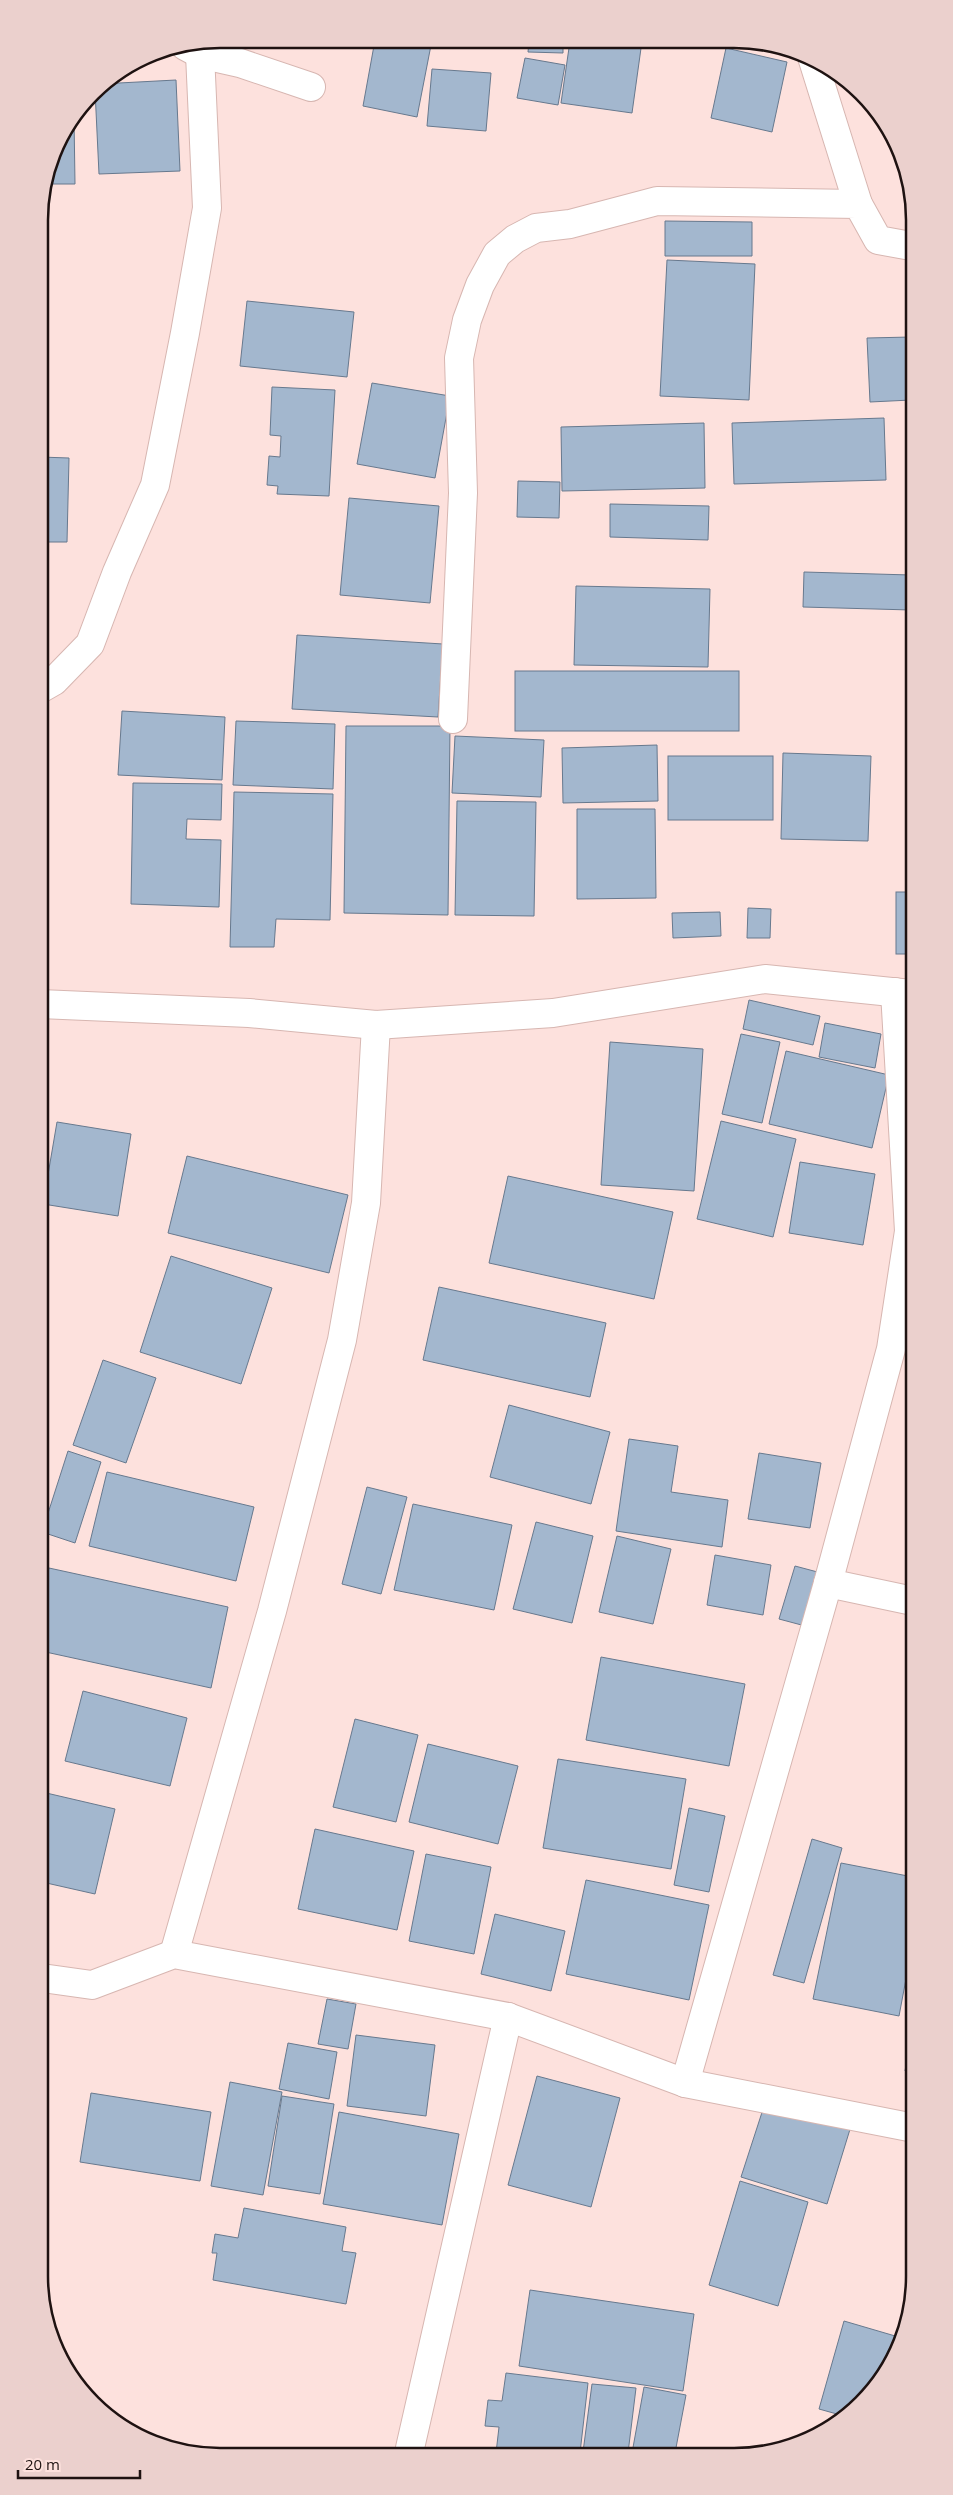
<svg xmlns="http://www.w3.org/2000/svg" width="953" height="2495" font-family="'Open Sans',sans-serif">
  <rect width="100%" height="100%" fill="#fde1dd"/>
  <g fill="#a3b7ce" stroke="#67798e">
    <path d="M375 40H432L417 117 363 106Z"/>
    <path d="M529 41H563V53L528 52Z"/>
    <path d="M570 41H642L632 113 561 103Z"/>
    <path d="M726 48 787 62 772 132 711 118Z"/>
    <path d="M525 58 565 65 558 105 517 98Z"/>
    <path d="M432 69 491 73 486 131 427 126Z"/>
    <path d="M176 80 180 171 99 174 95 90 100 84Z"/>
    <path d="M74 117 75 184H45L57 139Z"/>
    <path d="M665 221 752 222V256H665Z"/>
    <path d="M667 260 755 264 749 400 660 396Z"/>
    <path d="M247 301 354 312 347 377 240 366Z"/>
    <path d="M911 337V400L870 402 867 338Z"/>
    <path d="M372 383 450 396 435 478 357 464Z"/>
    <path d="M272 387 335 390 329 496 277 494 278 486 267 485 269 456 280 457 281 436 270 435Z"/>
    <path d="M884 418 886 480 734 484 732 423Z"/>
    <path d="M704 423 705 488 562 491 561 427Z"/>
    <path d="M40 457 69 458 67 542H40Z"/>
    <path d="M518 481 560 482 559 518 517 517Z"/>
    <path d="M349 498 439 506 430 603 340 595Z"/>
    <path d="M610 504 709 506 708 540 610 537Z"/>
    <path d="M804 572 911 575V610L803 607Z"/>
    <path d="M576 586 710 589 708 667 574 665Z"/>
    <path d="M297 635 443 644 438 717 292 709Z"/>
    <rect x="515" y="671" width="224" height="60"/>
    <path d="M122 711 225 717 222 780 118 775Z"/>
    <path d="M236 721 335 724 333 789 233 785Z"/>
    <path d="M346 726H450L448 915 344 913Z"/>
    <path d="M455 736 544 740 541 797 452 793Z"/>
    <path d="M657 745 658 801 563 803 562 748Z"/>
    <path d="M783 753 871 756 868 841 781 839Z"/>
    <rect x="668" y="756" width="105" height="64"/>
    <path d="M133 783 222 784 221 820 187 819 186 839 221 840 219 907 131 904Z"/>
    <path d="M234 792 333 794 330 920 276 919 274 947H230Z"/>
    <path d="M457 801 536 802 534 916 455 915Z"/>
    <path d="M577 809H655L656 898 577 899Z"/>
    <rect x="896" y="892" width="16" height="62"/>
    <path d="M748 908 771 909 770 938H747Z"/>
    <path d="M720 912 721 936 673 938 672 913Z"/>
    <path d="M749 1000 820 1016 813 1045 743 1029Z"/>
    <path d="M825 1023 881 1034 875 1068 819 1057Z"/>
    <path d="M741 1034 780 1042 762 1123 722 1114Z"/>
    <path d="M610 1042 703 1049 694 1191 601 1185Z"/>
    <path d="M786 1051 889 1075 872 1148 769 1124Z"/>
    <path d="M721 1121 796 1139 773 1237 697 1219Z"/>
    <path d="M57 1122 131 1134 118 1216 43 1204Z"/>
    <path d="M187 1156 348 1195 329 1273 168 1233Z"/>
    <path d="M800 1162 875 1174 863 1245 789 1233Z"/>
    <path d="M508 1176 673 1212 654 1299 489 1263Z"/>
    <path d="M171 1256 272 1288 241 1384 140 1352Z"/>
    <path d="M439 1287 606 1323 590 1397 423 1360Z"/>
    <path d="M103 1360 156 1378 126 1463 73 1445Z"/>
    <path d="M509 1405 610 1432 591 1504 490 1477Z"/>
    <path d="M629 1439 678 1446 671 1492 728 1500 722 1547 616 1531Z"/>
    <path d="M68 1451 101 1462 75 1543 42 1532Z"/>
    <path d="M759 1453 821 1463 810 1528 748 1519Z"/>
    <path d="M107 1472 254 1507 236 1581 89 1546Z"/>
    <path d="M367 1487 407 1497 381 1594 342 1584Z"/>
    <path d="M413 1504 512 1525 494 1610 394 1590Z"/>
    <path d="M536 1522 593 1536 572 1623 513 1609Z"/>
    <path d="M617 1536 671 1549 653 1624 599 1612Z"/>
    <path d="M715 1555 771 1565 763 1615 707 1605Z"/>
    <path d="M795 1566 825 1574 809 1627 779 1619Z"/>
    <path d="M49 1568 228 1607 211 1688 41 1651V1602Z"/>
    <path d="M601 1657 745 1684 729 1766 586 1740Z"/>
    <path d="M83 1691 187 1718 170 1786 65 1761Z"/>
    <path d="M355 1719 418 1735 396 1822 333 1807Z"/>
    <path d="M428 1744 518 1766 498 1844 409 1822Z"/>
    <path d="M558 1759 686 1779 671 1869 543 1848Z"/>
    <path d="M42 1792 115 1809 95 1894 42 1882Z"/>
    <path d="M689 1808 725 1816 709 1892 674 1885Z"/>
    <path d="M315 1829 414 1851 397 1930 298 1909Z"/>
    <path d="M812 1839 842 1848 804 1983 773 1975Z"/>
    <path d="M426 1854 491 1867 474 1954 409 1941Z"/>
    <path d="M841 1863 913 1877V1942L899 2016 813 1999Z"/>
    <path d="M586 1880 709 1905 689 2000 566 1974Z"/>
    <path d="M495 1914 565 1931 551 1991 481 1974Z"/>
    <path d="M327 1999 356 2004 348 2049 318 2044Z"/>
    <path d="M356 2035 435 2045 426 2116 347 2106Z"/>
    <path d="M910 2041 914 2042V2073L905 2071Z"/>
    <path d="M288 2043 337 2052 329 2099 279 2089Z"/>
    <path d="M537 2076 620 2098 591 2207 508 2185Z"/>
    <path d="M230 2082 282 2092 263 2195 211 2186Z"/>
    <path d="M91 2093 211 2112 200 2181 80 2162Z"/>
    <path d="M282 2096 334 2104 320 2194 268 2186Z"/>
    <path d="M766 2100 851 2126 827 2204 741 2177Z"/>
    <path d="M339 2112 459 2134 442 2225 323 2204Z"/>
    <path d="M740 2181 808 2202 778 2306 709 2285Z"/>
    <path d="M244 2208 346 2227 342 2251 356 2253 346 2304 213 2280 217 2253H212L215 2234 238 2238Z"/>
    <path d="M530 2290 694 2314 683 2391 519 2366Z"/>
    <path d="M844 2321 902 2338 901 2345 870 2395 844 2416 819 2409Z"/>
    <path d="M506 2373 588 2383 580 2453H496L499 2427 485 2426 488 2400 502 2401Z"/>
    <path d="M592 2384 636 2388 628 2453 583 2452Z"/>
    <path d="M644 2387 686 2395 675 2453H632Z"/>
  </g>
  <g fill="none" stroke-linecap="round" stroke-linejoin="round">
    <defs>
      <g id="minor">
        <path d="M185 46 200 54 240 63 311 87"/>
        <path d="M812 57 858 204"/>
        <path d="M40 689 54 681 90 644 117 572 155 485 185 333 207 208 200 54"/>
        <path d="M453 719 463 493 459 358 467 320 480 285 497 254 515 239 536 228 570 224 657 201 858 204 878 240 911 246"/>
        <path d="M40 1004 249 1013 376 1025 553 1013 765 979 911 994"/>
        <path d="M828 1583 913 1601"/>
        <path d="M174 1954 272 1611 342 1340 366 1203 376 1025"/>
        <path d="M42 1978 92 1985 174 1954 508 2017 685 2083 914 2128"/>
        <path d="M685 2083 828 1583 891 1349 909 1231 895 992"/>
        <path d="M410 2448 508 2017"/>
      </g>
    </defs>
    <use href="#minor" stroke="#d7b6b1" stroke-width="30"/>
    <use href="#minor" stroke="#fff" stroke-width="28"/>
  </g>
  <path d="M0 0H953V2495H0ZM220 48H734A172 172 0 0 1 906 220V2276A172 172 0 0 1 734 2448H220A172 172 0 0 1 48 2276V220A172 172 0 0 1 220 48Z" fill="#ebd0cd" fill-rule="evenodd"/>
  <path fill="none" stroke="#1e1211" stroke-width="2.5" d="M220 48H734A172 172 0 0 1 906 220V2276A172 172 0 0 1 734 2448H220A172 172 0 0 1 48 2276V220A172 172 0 0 1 220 48Z"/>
  <path d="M18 2470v8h122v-8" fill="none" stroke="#1e1211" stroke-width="2.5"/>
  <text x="25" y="2470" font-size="15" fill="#1e1211" stroke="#fde1dd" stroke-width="4" paint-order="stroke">20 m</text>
</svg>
